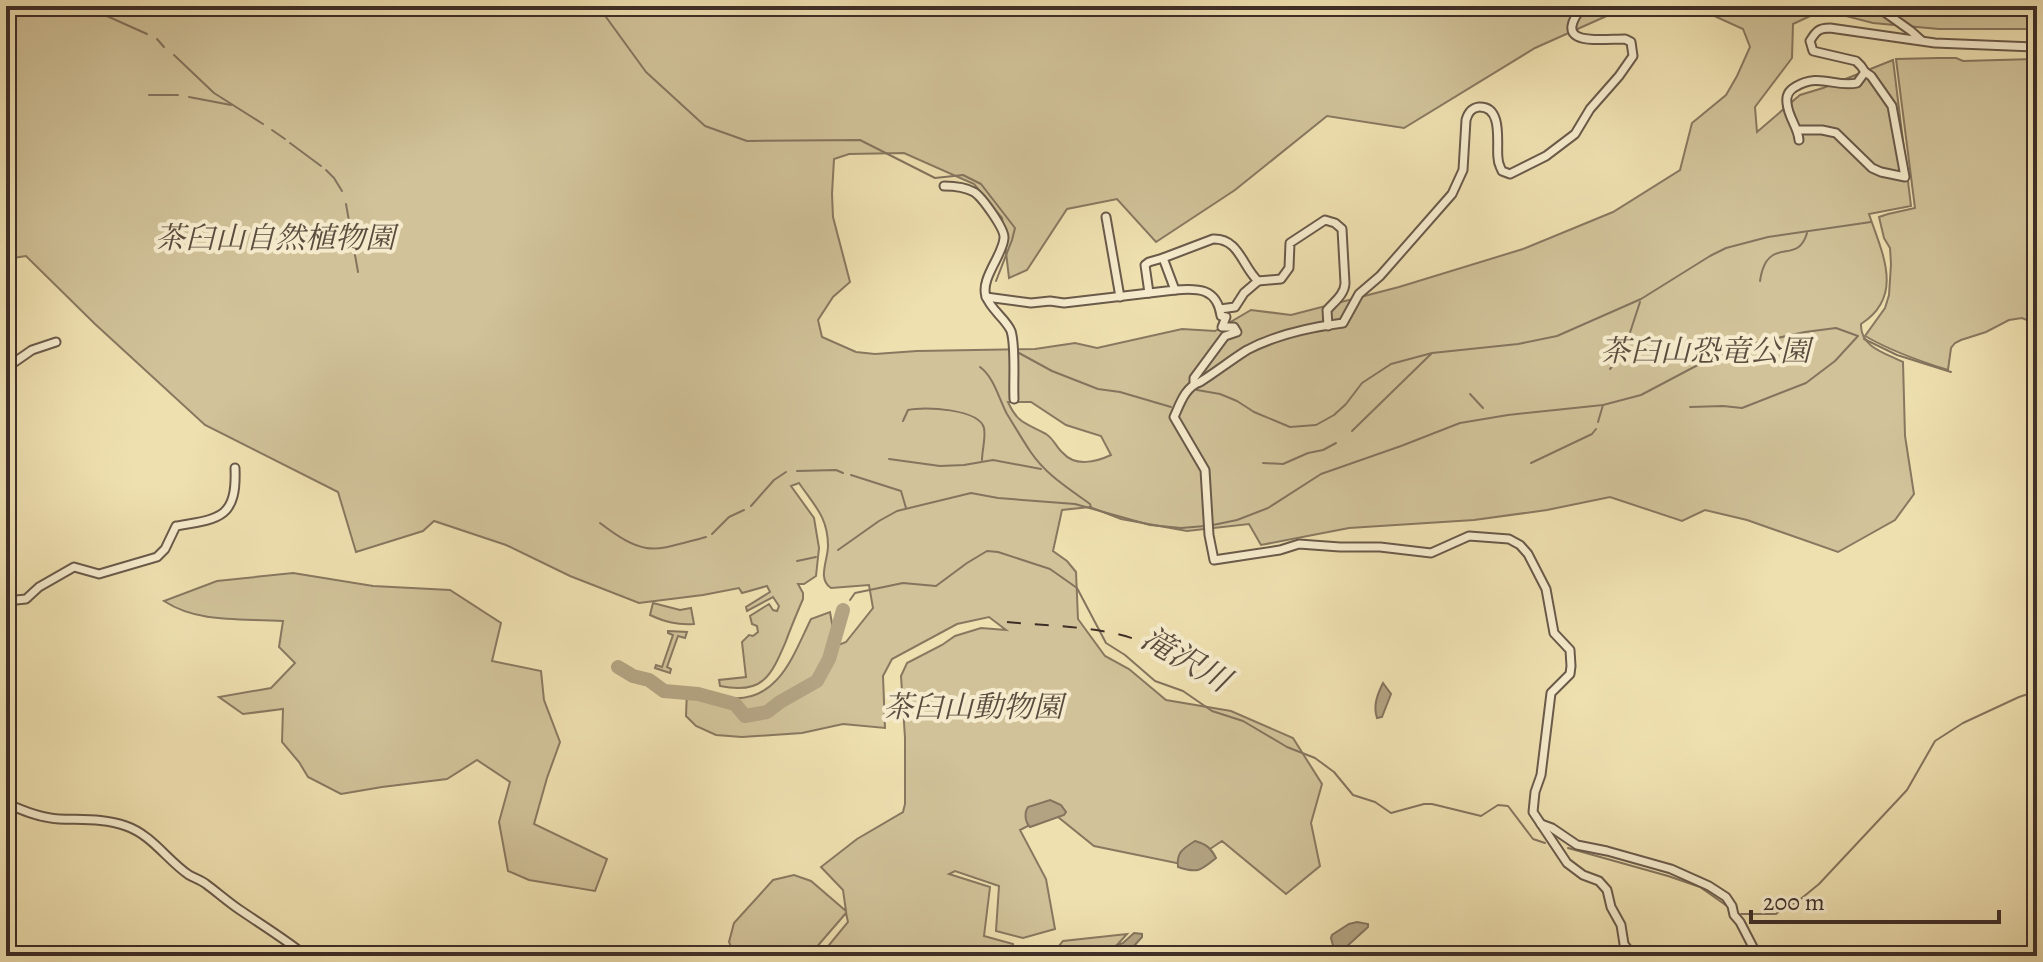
<svg xmlns="http://www.w3.org/2000/svg" width="2043" height="962" font-family="Alegreya,'Noto Serif JP',serif">
  <rect width="100%" height="100%" fill="#efe0b0"/>
  <filter id="stains"><feTurbulence type="fractalNoise" baseFrequency=".0025" numOctaves="4"/><feColorMatrix values="0 0 0 0 .2 0 0 0 0 .09 0 0 0 0 .02 0 0 0 .5 -.17"/></filter>
  <radialGradient id="worn" r=".72"><stop offset=".6" stop-color="#630" stop-opacity="0"/><stop offset="1" stop-color="#630" stop-opacity=".3"/></radialGradient>
  <g fill="#d1c299" stroke="#887860" stroke-width="2" fill-rule="evenodd">
    <path d="M6 6H1629L1535 48 1404 128 1327 116 1235 190 1156 242 1117 199 1067 209 1027 270 1009 278 1002 218 974 184 904 153 849 154 834 159 832 194 833 217 850 282 833 297 818 320 822 337 856 352 875 354 917 351 1035 349 1075 343 1097 348 1182 329 1215 331 1251 310 1291 315 1399 287 1523 249 1613 212 1680 170 1692 123 1726 95 1737 76 1750 47 1743 29 1710 14 1682 6H2037V29H1939L1873 23 1823 10 1793 24 1792 58 1755 107 1757 132 1800 95 1823 88 1893 60 1911 206 1869 214C1882 253 1905 296 1861 324 1860 347 1885 353 1903 362L1905 436 1914 494 1895 520 1838 552 1747 520 1705 510 1682 521 1610 497 1547 510 1474 520 1349 528 1261 545 1249 524 1187 531 1121 519 1090 507 1062 510 1053 551 1067 561 1076 572 1078 619 1105 656 1129 669 1166 700 1231 711 1293 738 1322 784 1311 823 1320 866 1286 894 1222 841 1186 865 1094 846 1053 813 1020 830 1046 879 1055 929 1023 938 996 931 999 886 955 871 949 874 990 887 984 936 1013 944 1012 956H820L848 922 846 913 809 956H735L729 942 734 923 773 880 794 875 811 881 846 911 843 890 821 867 857 839 903 812 905 804V738L901 676 907 663 942 645 955 636 981 628 1006 630 989 617 957 624 892 659 883 676 885 728 843 724 802 733 742 737 716 735 696 726 686 716 687 690C702 692 717 696 731 698 779 702 794 653 811 619L830 612 836 646 846 642 873 608 869 585 831 588C817 579 828 560 828 546 828 517 814 505 799 483L791 486 814 518 819 548 816 576 804 584H798L803 593V599C797 613 791 627 786 641 771 676 763 695 720 686L719 680 746 677 742 642 749 635 753 636 758 632 757 626 752 624 750 616 769 604 773 610 777 611 779 606 773 597 747 611 746 607 770 592 767 586 742 593 739 588 703 595 639 603 570 576 506 545 434 521 423 531 356 552 338 492 205 425 95 324 26 256 6 259ZM1008 402H1031L1066 425 1101 436 1111 455C1096 462 1075 467 1063 453 1056 447 1054 439 1046 434 1026 423 1018 424 1008 402Z"/>
    <path d="M1938 58H1956L1963 61 2037 59V324L2022 318 2009 320 1986 332 1961 340 1955 343 1951 348 1948 370C1919 361 1891 351 1865 336L1885 308 1889 295 1891 264 1890 248 1884 238 1879 217 1888 214 1915 208 1896 59Z"/>
    <path d="M293 573 373 586 450 590 501 623 492 661 541 671 544 700 560 742 547 778 534 824 607 859 595 891 529 880 508 871 499 822 510 782 477 760 447 779 382 787 341 794 308 777 299 762 282 742 283 709 243 714 219 697 271 688 295 663 279 647 283 621C243 618 199 624 164 601L217 581Z"/>
    <path d="M653 603 680 610 691 608 694 624C677 625 665 622 650 615Z"/>
    <path d="M668 631 687 632 685 638 678 636 667 667 671 669 670 673 655 668 656 665 662 667 673 635 668 633Z"/>
    <path d="M1127 934 1107 956H1051L1063 941Z"/>
  </g>
  <g fill="#b3a382" stroke="#84745e" stroke-width="2">
    <path d="M1383 683 1391 694 1382 717 1377 718C1373 706 1377 695 1383 683Z"/>
    <path d="M1050 800 1061 805 1066 812 1064 815 1030 827C1025 822 1024 813 1028 807Z"/>
    <path d="M1195 841C1206 844 1211 848 1216 858 1201 870 1198 874 1178 867 1176 852 1184 848 1195 841Z"/>
    <path d="M1357 922 1368 924V927L1345 948 1334 949 1331 938 1332 935 1349 924Z"/>
    <path d="M1134 933 1142 934V937L1125 956H1116L1112 952 1115 946 1123 943Z"/>
  </g>
  <g fill="none" stroke-linecap="round" stroke-linejoin="round">
    <g stroke="#84745e" stroke-width="2">
      <path d="M598 6 646 72 705 126 747 141 860 140 935 178 963 175 981 184 1015 228 1012 240 996 281"/>
      <path d="M72 12H98L147 34"/>
      <path d="M157 39 164 47"/>
      <path d="M174 55 214 93 263 124"/>
      <path d="M149 95H178"/>
      <path d="M189 97 231 105"/>
      <path d="M272 130 285 139"/>
      <path d="M290 143 321 166"/>
      <path d="M326 170 334 178 342 191"/>
      <path d="M346 204 358 272"/>
      <path d="M1760 281C1761 274 1763 267 1766 262 1779 243 1799 261 1807 233"/>
      <path d="M1864 339 1897 355 1951 372"/>
      <path d="M1019 353 1052 371 1098 389 1120 392 1171 407"/>
      <path d="M980 367C994 377 999 399 1007 414 1015 427 1022 439 1030 451 1046 475 1068 488 1090 504L1091 507"/>
      <path d="M1610 369 1623 354 1640 302"/>
      <path d="M1197 390 1220 394 1237 401 1254 412 1290 427 1316 425 1334 415 1346 404 1362 383 1391 364 1432 353 1518 344 1557 336 1641 299 1710 256 1726 248 1768 237 1871 222"/>
      <path d="M1470 394 1483 408"/>
      <path d="M903 421 908 410C924 406 979 409 984 428 986 438 982 450 982 460"/>
      <path d="M1598 422 1603 405"/>
      <path d="M1352 431 1431 354"/>
      <path d="M889 459 940 466 964 465 993 460 1041 469"/>
      <path d="M1263 463 1283 464 1308 453 1323 450 1336 443"/>
      <path d="M1531 463 1592 434 1596 429"/>
      <path d="M797 471 836 470 843 473"/>
      <path d="M851 475 901 491 906 508"/>
      <path d="M751 506 774 480 786 472"/>
      <path d="M600 523C646 558 653 551 706 537"/>
      <path d="M1213 525 1237 520 1268 508 1321 474 1401 446 1460 423 1508 415 1603 405 1641 395 1713 357 1750 344 1805 332 1836 328 1858 336 1835 361 1806 383 1742 408 1723 406 1690 407"/>
      <path d="M712 534 729 517 744 510"/>
      <path d="M838 550 879 521 897 511 971 493 998 498 1075 504 1150 525 1181 528 1205 526"/>
      <path d="M797 561 816 557"/>
      <path d="M850 600 855 593 903 583 936 586 967 563 987 551 998 552 1050 569 1077 588 1106 643 1125 655 1155 681 1183 691 1212 711 1243 721 1287 747 1315 758 1334 772 1353 795 1375 802 1391 813 1424 804H1432L1481 816 1498 805 1508 806 1533 839 1545 843"/>
      <path d="M1568 848 1668 876 1700 887 1727 906"/>
      <path d="M1741 914H1776L1787 906 1797 902 1819 884 1907 790 1935 741 1963 723 2019 697 2037 691"/>
    </g>
    <path stroke="#b3a382" stroke-width="14" d="M618 667 633 676 649 680 664 691 698 694 735 704 745 716 767 712 780 702 817 681 829 659 843 610"/>
    <defs>
      <g id="street">
        <path d="M1583 6C1550 47 1598 39 1625 39L1631 42 1633 56 1619 76 1590 109 1575 134 1546 156 1510 174 1502 171C1500 166 1498 164 1498 158 1496 145 1504 106 1479 107 1471 108 1468 113 1466 120L1463 170 1452 194 1380 276 1359 294 1343 323C1312 327 1275 335 1247 350 1231 360 1216 372 1200 382 1185 387 1180 404 1174 417L1205 470 1209 535 1214 560 1280 550 1299 544 1340 547H1380L1431 553 1469 536 1509 539 1520 545 1528 554 1546 589 1554 633 1570 650 1571 666 1570 674 1551 693 1541 775 1535 792 1533 812 1567 863 1583 875 1599 881 1607 890 1611 907 1621 925 1624 944 1633 956"/>
        <path d="M1876 6 1911 31 1921 40"/>
        <path d="M1798 130H1822L1836 133 1872 168 1881 172 1905 177 1892 106 1871 76 1865 72 1861 66 1856 61 1813 51 1810 41C1816 31 1819 28 1830 28L1935 43 2037 47"/>
        <path d="M1799 140C1798 127 1788 117 1787 103 1786 96 1788 91 1795 87 1819 72 1835 88 1857 83L1865 72"/>
        <path d="M944 186C954 186 965 187 974 192 982 197 1005 229 1004 238 1003 255 980 279 986 296 990 309 1006 319 1011 331 1016 347 1013 381 1014 399"/>
        <path d="M1106 217 1120 297"/>
        <path d="M1175 290C1198 288 1217 288 1221 316L1226 317 1222 327H1234L1237 332 1225 336 1194 378V384"/>
        <path d="M1149 293 1145 265 1149 262 1163 258"/>
        <path d="M986 297 1031 303 1050 301 1064 303 1175 290 1163 258 1213 239C1239 238 1242 266 1258 281L1281 279 1289 268 1290 243 1325 220 1335 223 1342 229 1345 283C1345 294 1334 302 1327 310L1328 326"/>
        <path d="M1220 309 1235 307 1244 293 1258 281"/>
        <path d="M6 368 32 350 56 342"/>
        <path d="M6 601 26 599 39 587 74 567 99 574 157 557 165 549 176 526C220 519 237 518 235 468"/>
        <path d="M6 803C23 811 40 818 59 819 82 820 104 818 126 826 152 835 167 860 189 875 194 878 201 880 206 884 217 892 228 902 240 910 262 925 285 939 306 956"/>
        <path d="M1541 824 1552 828 1577 845 1607 851 1671 869 1709 886 1726 897 1732 906 1734 915 1740 922 1755 951 1764 955 1783 956"/>
      </g>
    </defs>
    <use href="#street" stroke="#6a5a4a" stroke-width="11"/>
    <use href="#street" stroke="#f5ebcc" stroke-width="7"/>
    <path stroke="#3e2e28" stroke-width="2" stroke-dasharray="14 14" stroke-linecap="butt" d="M1007 622C1047 626 1105 626 1142 642 1150 645 1154 652 1161 657 1176 669 1192 675 1211 681"/>
  </g>
  <g text-anchor="middle" dominant-baseline="central" stroke-width="8" stroke-linejoin="round" paint-order="stroke">
    <g font-size="30" font-style="italic" fill="#5b4c3f" stroke="#f5ebcc">
      <text x="275" y="238">茶臼山自然植物園</text>
      <text x="1705" y="351">茶臼山恐竜公園</text>
      <text x="973" y="707">茶臼山動物園</text>
    </g>
    <g font-size="32" font-style="italic" fill="#5b4b3e" stroke="#f5ebcc">
      <text transform="translate(1186 659) rotate(30)">滝沢川</text>
    </g>
  </g>
  <rect width="2043" height="962" fill="none" stroke="#efe0b0" stroke-width="32"/>
  <rect x="8" y="8" width="2027" height="946" fill="none" stroke="#3e2e28" stroke-width="4"/>
  <rect x="16" y="16" width="2011" height="930" fill="none" stroke="#3e2e28" stroke-width="2"/>
  <path d="M1751 910v12h248v-12" fill="none" stroke="#3e2e28" stroke-width="4"/>
  <text x="1763" y="910" font-size="24" fill="#3e2e28" stroke="#f5ebcc" stroke-width="6" paint-order="stroke">200 m</text>
  <rect width="100%" height="100%" filter="url(#stains)"/>
  <rect width="100%" height="100%" fill="url(#worn)"/>
</svg>
